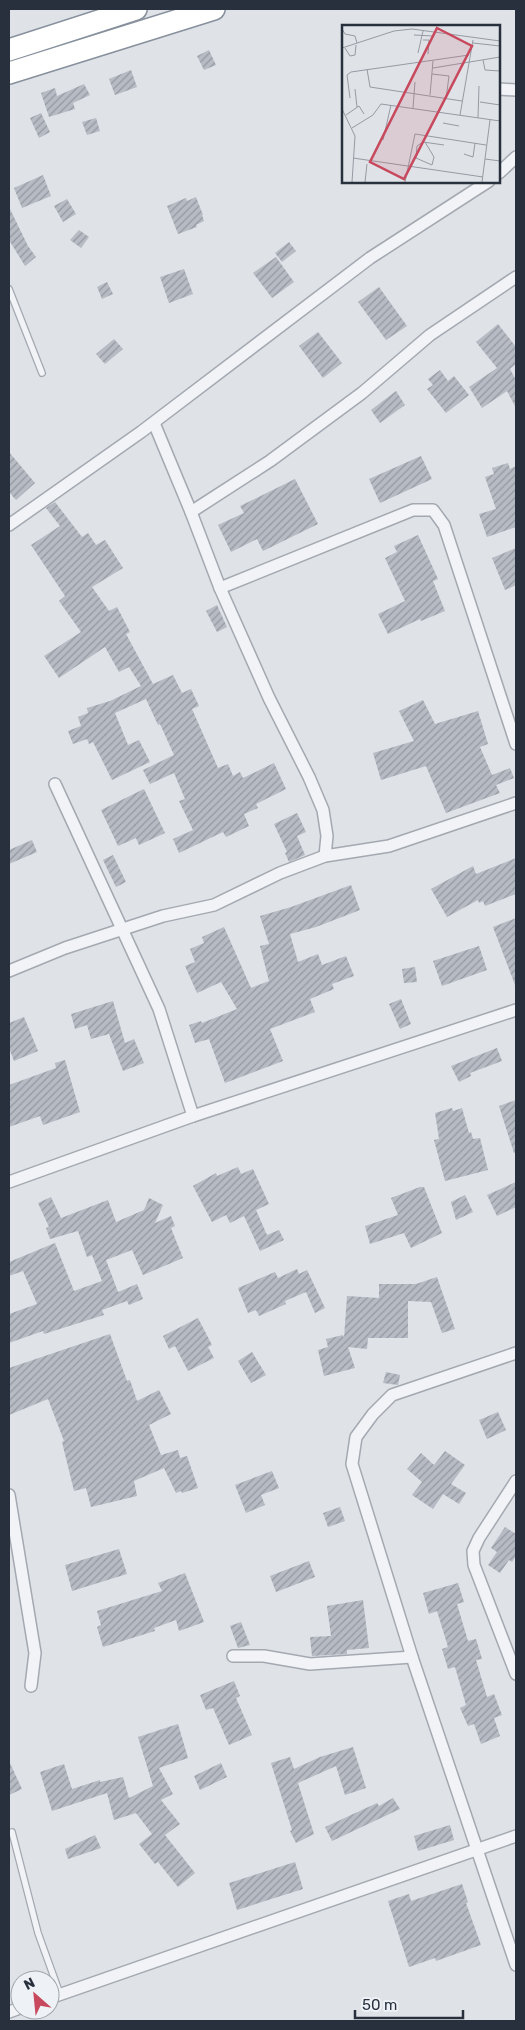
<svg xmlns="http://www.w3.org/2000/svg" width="525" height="2030" font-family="Rubik,sans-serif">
  <defs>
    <pattern id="building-hatch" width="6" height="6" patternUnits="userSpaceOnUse" patternTransform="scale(1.25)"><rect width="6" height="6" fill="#b6bbc4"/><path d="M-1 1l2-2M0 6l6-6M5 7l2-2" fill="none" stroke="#9498a1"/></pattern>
  </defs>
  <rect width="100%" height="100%" fill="#dfe2e7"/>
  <g fill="url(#building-hatch)">
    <path d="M209 50 216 65 204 70 197 56Z"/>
    <path d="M131 70 137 87 115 95 109 79Z"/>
    <path d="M84 84 90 95 73 103 75 109 49 117 41 93 55 88 57 96Z"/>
    <path d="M41 113 50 132 39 138 30 118Z"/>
    <path d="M96 118 100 131 87 135 82 122Z"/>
    <path d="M43 175 51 196 22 208 14 188Z"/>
    <path d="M196 197 203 215H202L204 221 196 225 197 227 178 234 167 206 186 198 187 201Z"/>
    <path d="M67 199 76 214 63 222 54 206Z"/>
    <path d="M9 207 28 246 36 257 25 266 9 240Z"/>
    <path d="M79 230 89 237 81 248 70 240Z"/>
    <path d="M289 242 296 251 282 262 275 253Z"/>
    <path d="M276 257 294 282 272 298 253 273Z"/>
    <path d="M184 269 193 294 169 303 160 277Z"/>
    <path d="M107 282 113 294 102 299 97 287Z"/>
    <path d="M379 287 407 326 386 340 358 302Z"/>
    <path d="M498 324 516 347V364L510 369 516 380V408L507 391 482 408 469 387 497 368 476 342Z"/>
    <path d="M318 332 342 363 323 378 299 346Z"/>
    <path d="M114 339 123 349 105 364 96 354Z"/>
    <path d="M440 370 448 381 454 376 469 395 446 413 427 389 433 385 428 379Z"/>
    <path d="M396 391 405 405 380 423 371 410Z"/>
    <path d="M9 452 35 483 16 500 9 492Z"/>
    <path d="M421 456 432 479 380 503 369 479Z"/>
    <path d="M508 463 510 469 516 466V527L487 537 479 514 496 509 485 477 494 474 492 468Z"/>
    <path d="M295 479 318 524 263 551 257 539 231 552 218 525 244 513 240 506Z"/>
    <path d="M55 502 82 537 88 533 96 545 105 540 123 568 92 587 109 611 117 607 130 632 126 634 153 684 173 675 182 693 191 689 199 706 192 709 218 768 228 764 233 776 240 772 243 778 274 763 286 789 256 804 258 808 244 814 249 826 226 837 223 832 179 853 173 839 193 830 179 801 185 799 174 773 150 784 143 770 174 755 160 724 158 725 146 699 115 713 128 745 139 740 150 762 112 780 93 742 89 744 87 739 73 744 68 731 81 726 78 717 88 713 87 708 110 701 141 686 129 667 119 672 105 647 59 678 44 656 81 632 59 601 65 596 31 545 60 526 46 508Z"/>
    <path d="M418 535 438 579 433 581 445 611 421 621 420 619 388 634 378 614 405 601 385 558 397 552 394 546Z"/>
    <path d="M516 548V585L505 590 492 558Z"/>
    <path d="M217 605 227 627 217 632 206 611Z"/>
    <path d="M423 700 435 724 478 711 488 744 480 747 492 775 510 768 514 778 496 785 500 793 446 813 426 766 381 780 373 753 414 741 399 711Z"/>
    <path d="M144 789 165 833 139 845 136 838 118 846 101 810Z"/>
    <path d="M297 813 306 832 297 836 305 855 289 862 285 853 287 852 274 824Z"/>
    <path d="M32 840 37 852 9 864V850Z"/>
    <path d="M113 855 126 882 116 887 103 860Z"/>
    <path d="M516 858V894L485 906 483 901 479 903 478 900 447 917 431 889 473 866 476 874Z"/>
    <path d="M351 885 360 910 316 927 290 934 298 962 318 954 322 965 346 956 354 976 332 984 334 989 310 999 315 1012 270 1029 283 1061 225 1083 209 1039 195 1043 189 1025 201 1021 202 1023 237 1009 221 982 197 993 185 966 195 962 190 949 204 943 202 937 224 927 251 988 269 981 260 946 269 944 260 916 291 907Z"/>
    <path d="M516 918V985H515L493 927Z"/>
    <path d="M479 946 487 970 442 986 433 961Z"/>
    <path d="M415 967 417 982 404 983 402 969Z"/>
    <path d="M401 999 411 1024 400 1029 389 1004Z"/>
    <path d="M113 1001 125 1043 134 1039 144 1063 123 1071 109 1034 91 1039 87 1025 75 1029 71 1014Z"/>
    <path d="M24 1017 38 1051 14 1061 9 1048V1023Z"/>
    <path d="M497 1048 502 1061 470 1073 471 1076 459 1082 451 1066Z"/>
    <path d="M65 1060 80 1112 43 1125 40 1116 9 1127V1085L56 1068 55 1063Z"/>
    <path d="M516 1100V1153H514L499 1106Z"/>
    <path d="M452 1108 453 1111 462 1108 469 1133 471 1132 473 1139 480 1138 488 1170 445 1181 434 1140 439 1139 435 1113Z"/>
    <path d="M238 1167 241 1174 253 1169 269 1204 256 1210 267 1235 279 1230 284 1240 260 1251 244 1216 230 1223 226 1215 212 1222 193 1186 216 1173 217 1176Z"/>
    <path d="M516 1182V1207L497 1216 487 1195Z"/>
    <path d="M420 1187H424L442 1233 411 1248 404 1233 370 1244 365 1226 398 1215 391 1198Z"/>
    <path d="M465 1195 473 1212 456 1220 451 1202Z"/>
    <path d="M51 1197 61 1218 108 1200 116 1222 144 1210 149 1198 163 1205 155 1223 171 1216 175 1226 171 1228 183 1258 143 1275 132 1250 106 1260 118 1292 137 1284 143 1299 129 1305 127 1301 102 1310 104 1315 44 1334 43 1331 9 1343V1314L37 1304 23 1271 9 1276V1262L55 1243 74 1291 102 1281 92 1255 87 1257 78 1231 50 1239 46 1228 49 1227 38 1203Z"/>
    <path d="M297 1269 299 1274 307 1270 325 1308 315 1313 306 1292 285 1301 286 1304 259 1316 256 1310 248 1313 238 1288 275 1272 278 1278Z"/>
    <path d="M437 1277 455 1329 442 1333 431 1302 408 1301V1338H368L367 1349 348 1347 355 1368 324 1376 318 1350 328 1347 326 1339 343 1335 344 1338 347 1296 379 1298V1284H416Z"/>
    <path d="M198 1318 212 1345 208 1347 214 1358 188 1371 175 1346 169 1349 163 1336Z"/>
    <path d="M110 1334 127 1381 130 1380 137 1401 159 1390 171 1414 149 1425 161 1455 178 1450 180 1458 187 1456 198 1488 182 1493 181 1491 176 1493 164 1468 134 1481 137 1496 91 1507 86 1488 74 1491 62 1442 64 1441 48 1399 9 1415V1368Z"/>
    <path d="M252 1352 266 1375 251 1383 238 1361Z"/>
    <path d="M386 1372 400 1375 398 1385 383 1383Z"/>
    <path d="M498 1412 506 1430 487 1439 479 1420Z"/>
    <path d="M445 1451 465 1465 451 1484 466 1493 459 1504 443 1494 433 1509 412 1495 422 1482 407 1469 421 1453 434 1465Z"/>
    <path d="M272 1471 279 1488 261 1495 265 1505 246 1513 235 1485Z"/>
    <path d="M340 1507 345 1521 328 1527 323 1513Z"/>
    <path d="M505 1527 516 1534V1556L512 1562 509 1560 500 1573 488 1565 497 1552 491 1548Z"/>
    <path d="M119 1549 127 1574 72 1591 65 1565Z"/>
    <path d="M309 1561 315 1577 276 1592 270 1576Z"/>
    <path d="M185 1573 204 1622 179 1631 176 1620 154 1628 155 1631 103 1647 97 1627 101 1625 97 1611 162 1591 158 1583Z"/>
    <path d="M458 1583 464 1602 457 1604 468 1641 476 1639 482 1659 476 1660 487 1697 494 1694 502 1715 494 1718 500 1736 481 1744 474 1724 468 1726 460 1708 466 1705 455 1667 448 1669 442 1649 448 1647 437 1611 429 1614 423 1593Z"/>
    <path d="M363 1600 369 1648 347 1650V1654L312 1656 310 1637 331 1636 327 1606Z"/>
    <path d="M241 1622 250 1645 238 1648 230 1626Z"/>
    <path d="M234 1681 240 1696 236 1698 252 1735 229 1745 213 1708 206 1710 200 1695Z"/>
    <path d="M178 1724 188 1758 159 1768 173 1794 161 1800 180 1824 165 1835 195 1873 178 1887 158 1862 155 1864 139 1844 152 1834 136 1813 114 1820 107 1793 52 1811 40 1772 64 1764 72 1789 100 1780V1782L123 1777 129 1798 153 1786 138 1737Z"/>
    <path d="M353 1747 366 1788 345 1795 336 1766 298 1783 314 1834 296 1843 290 1831 292 1830 271 1763 290 1757 294 1769 320 1757Z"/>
    <path d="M9 1761 22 1789 9 1795Z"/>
    <path d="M221 1763 227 1777 200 1790 194 1776Z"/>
    <path d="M393 1798 400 1809 332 1841 325 1827 377 1803 379 1806Z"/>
    <path d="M450 1825 454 1840 418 1851 414 1836Z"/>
    <path d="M95 1835 101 1848 68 1859 65 1849Z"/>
    <path d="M295 1862 303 1889 237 1910 229 1883Z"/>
    <path d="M462 1884 468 1902 466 1903 481 1945 436 1961 435 1958 409 1967 388 1901 409 1894 411 1901Z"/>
  </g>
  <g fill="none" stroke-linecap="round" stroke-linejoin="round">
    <defs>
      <g id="lane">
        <path d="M9 289 42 373"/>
        <path d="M12 1832 38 1933 60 1994"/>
      </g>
      <g id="street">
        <path d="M499 89 516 90"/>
        <path d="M499 173 516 157"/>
        <path d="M154 423 191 512 220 588 269 698 309 777 323 810 327 836 325 856"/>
        <path d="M191 512 270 461 362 393 430 335 516 277"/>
        <path d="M9 525 141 432 370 258 489 181"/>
        <path d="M220 588 413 510H433L444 525 516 744"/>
        <path d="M55 784 159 1009 193 1116"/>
        <path d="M9 971 65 948 163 916 214 905 280 873 325 856 389 846 516 803"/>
        <path d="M9 1182 193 1116 516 1010"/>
        <path d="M516 1353 392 1395 373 1414 356 1437 352 1464 412 1657 516 1965"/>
        <path d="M516 1481 479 1538 473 1551 474 1565 516 1674"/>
        <path d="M9 1495 35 1653 31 1686"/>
        <path d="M233 1656H264L310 1664 412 1657"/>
        <path d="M50 1998 516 1836"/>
        <path d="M9 2012 20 2008"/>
      </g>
      <g id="highway">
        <path d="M9 50 136 9"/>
        <path d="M9 73 214 9"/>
      </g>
    </defs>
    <use href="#lane" stroke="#a4a9b1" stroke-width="8"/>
    <use href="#street" stroke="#a4a9b1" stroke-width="14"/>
    <use href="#highway" stroke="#87909d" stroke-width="24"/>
    <use href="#lane" stroke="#f1f3f6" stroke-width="5.5"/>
    <use href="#street" stroke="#f1f3f6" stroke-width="11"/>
    <use href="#highway" stroke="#fff" stroke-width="21"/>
  </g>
  <g transform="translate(342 25)">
    <rect width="158" height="158" fill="#dfe2e7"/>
    <path fill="none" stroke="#969ba3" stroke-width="1" d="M0 4 3 9 13 11 15 18M72 10 91 11M81 15H87L86 29M131 18 158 21M0 23 52 6 70 4 158 16M3 23 8 31 13 30 14 20M76 28 81 6M141 35 143 45 158 46M91 43 158 32M25 44 28 62 120 76M90 49 107 51 104 74M13 64 15 82M88 70 91 36M8 73 5 50 9 47 127 30M138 77 158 80M71 83 73 57M0 84 13 111 10 157M4 90 17 81 22 89M118 90 131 15M136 93 137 61M101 98 117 101M10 103 31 90 39 79 158 96M41 115 49 80M83 117 92 132 90 140M122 129 131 132 133 118M11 133 141 152M143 134 158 136M90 140 74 133 75 121 81 117 102 120M23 157 25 139M63 157 73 109 144 120M140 157 148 95"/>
    <path fill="#c8485d" fill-opacity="0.15" stroke="#c8485d" stroke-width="2.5" d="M95 3 130 21 62 154 28 137Z"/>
    <rect width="158" height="158" fill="none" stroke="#28303e" stroke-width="2.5"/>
  </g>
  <rect width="525" height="2030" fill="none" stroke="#28303e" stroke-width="20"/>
  <g transform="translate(35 1995) rotate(333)"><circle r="24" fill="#eef1f5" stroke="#9fa4ac"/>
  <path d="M0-4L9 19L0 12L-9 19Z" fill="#c8485d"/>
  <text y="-8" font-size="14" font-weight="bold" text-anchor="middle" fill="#28303e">N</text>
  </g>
  <path d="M355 2010v8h108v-8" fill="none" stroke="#28303e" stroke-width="2.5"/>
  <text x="362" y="2010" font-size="15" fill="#28303e" stroke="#eef1f5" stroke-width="4" paint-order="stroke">50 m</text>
</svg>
